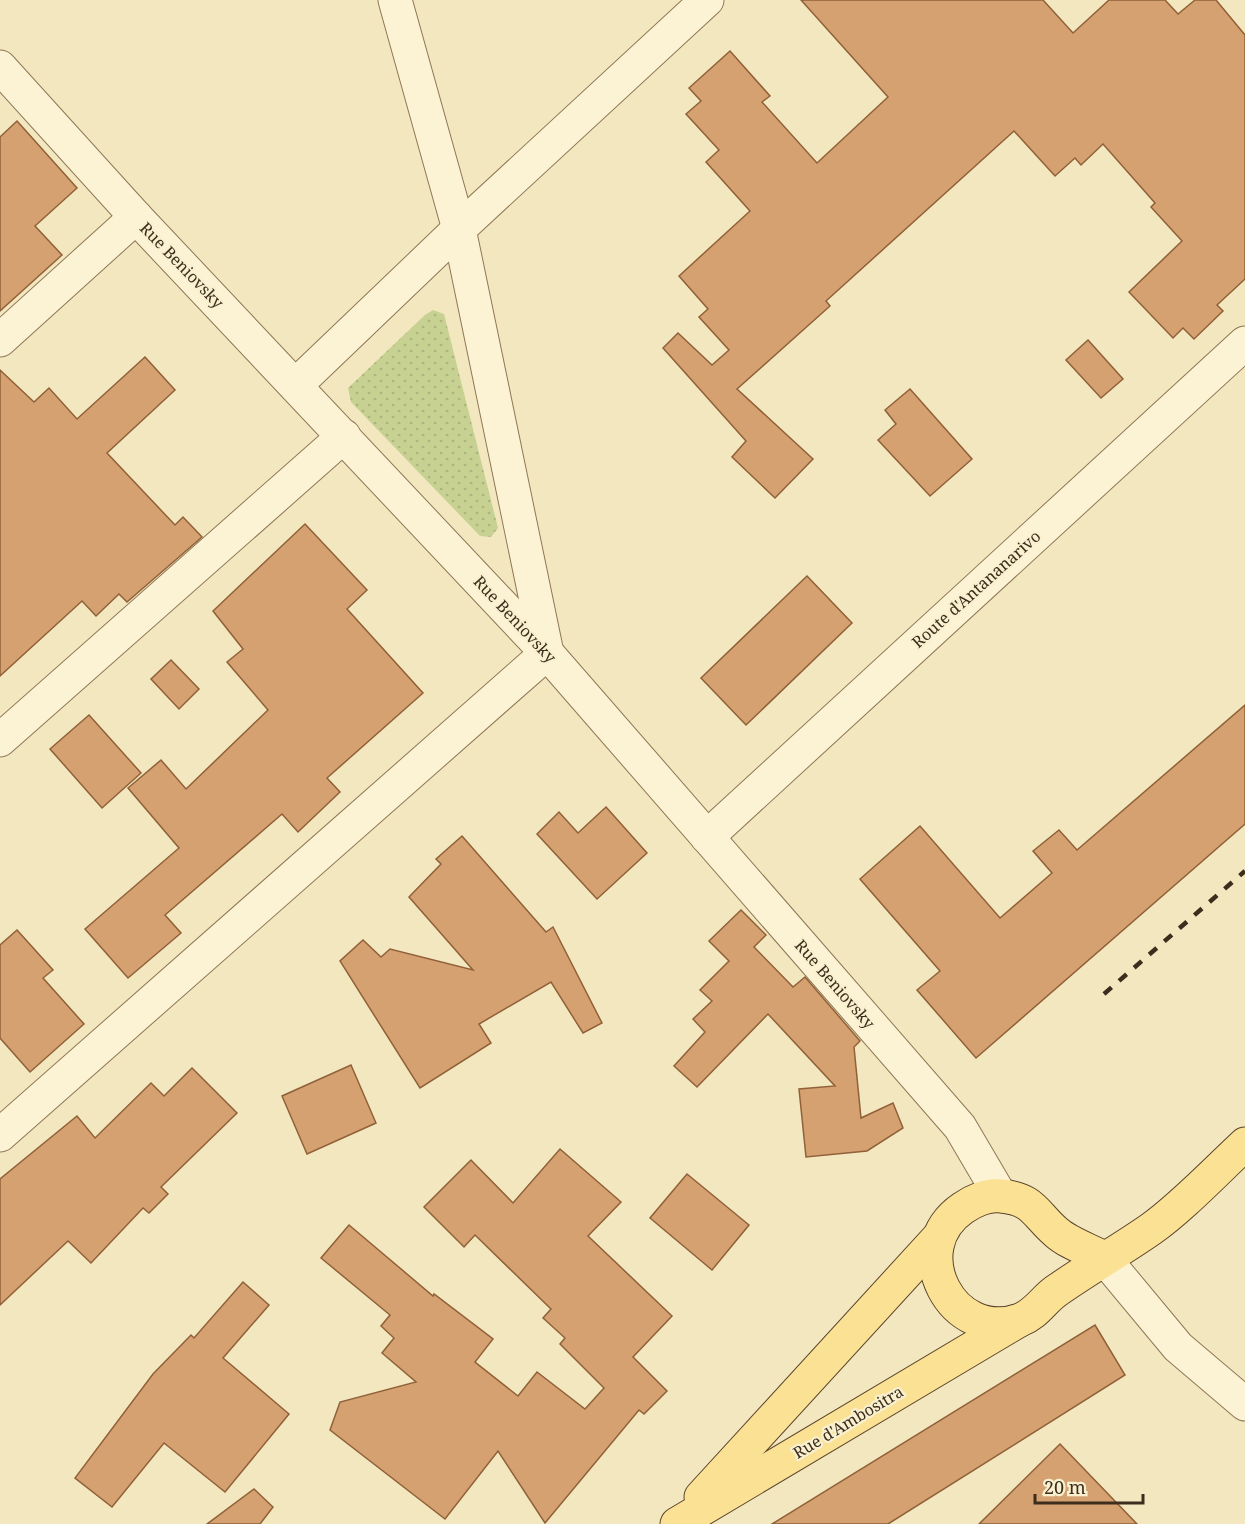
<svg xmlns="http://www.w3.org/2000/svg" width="1245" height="1524" font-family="'Noto Serif',serif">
  <defs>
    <pattern id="garden-dots" width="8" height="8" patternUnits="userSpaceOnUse" patternTransform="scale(1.5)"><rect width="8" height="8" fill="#c7d292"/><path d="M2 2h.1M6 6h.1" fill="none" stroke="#acb57d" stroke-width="1.8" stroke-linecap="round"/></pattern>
  </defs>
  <rect width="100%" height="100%" fill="#f3e7c0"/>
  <path fill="url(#garden-dots)" d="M433 310 444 314 498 528 491 537 480 536 351 402 348 388 425 315Z"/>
  <g fill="#d5a171" stroke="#906138" stroke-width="1.5">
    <path d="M801 0H1043L1073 33 1109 0H1165L1178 14 1195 0H1216L1245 35V279L1217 305 1223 311 1194 339 1183 328 1173 338 1129 292 1182 241 1151 207 1155 203 1103 144 1081 165 1075 158 1055 176 1014 131 826 301 830 306 737 389 813 459 775 498 732 457 746 441 663 348 678 333 712 365 729 350 699 317 708 309 679 276 750 211 706 162 719 150 686 114 701 101 689 88 730 51 770 96 762 102 817 163 888 97Z"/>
    <path d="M17 121 77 188 35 226 62 255 0 311V137Z"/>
    <path d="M1088 340 1123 379 1101 398 1066 360Z"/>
    <path d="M145 357 175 390 107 453 175 525 183 517 202 537 127 602 119 594 96 616 82 601 0 676V370L34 402 49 388 77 419Z"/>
    <path d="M910 389 972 459 930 496 878 440 896 424 885 410Z"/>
    <path d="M305 524 367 590 347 609 423 693 327 778 340 792 298 832 282 814 165 915 181 933 128 978 85 929 179 848 128 788 161 760 186 789 268 710 227 662 243 649 213 611Z"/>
    <path d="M807 576 852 623 746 725 701 678Z"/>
    <path d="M171 660 199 689 179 709 151 679Z"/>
    <path d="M1245 705V824L976 1058 917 990 940 971 860 879 920 826 1000 918 1052 873 1033 851 1059 830 1077 850Z"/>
    <path d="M89 715 141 773 102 808 50 749Z"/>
    <path d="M606 807 647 853 597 899 537 834 559 812 578 833Z"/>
    <path d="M462 836 546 932 553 927 602 1023 583 1033 551 982 479 1024 491 1043 420 1088 340 961 363 940 381 957 390 949 473 970 409 897 441 864 436 859Z"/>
    <path d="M741 910 766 935 754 947 793 987 805 977 860 1041 854 1047 861 1118 893 1103 903 1128 867 1151 806 1157 799 1089 835 1086 768 1014 697 1087 674 1066 705 1032 693 1019 712 1001 700 990 729 961 709 941Z"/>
    <path d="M17 930 53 970 43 978 84 1024 30 1072 0 1038V945Z"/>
    <path d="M351 1065 376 1123 307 1154 282 1096Z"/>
    <path d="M192 1068 237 1113 161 1187 168 1194 149 1213 143 1208 91 1263 68 1241 0 1305V1179L77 1116 95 1138 151 1083 164 1096Z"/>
    <path d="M560 1149 621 1202 588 1236 672 1316 633 1357 667 1391 644 1414 639 1410 545 1523 498 1451 445 1519 330 1430 340 1402 416 1382 382 1353 394 1338 381 1326 390 1315 321 1258 349 1225 433 1296 434 1294 493 1339 475 1362 518 1396 537 1372 585 1409 604 1388 560 1344 565 1338 543 1318 551 1309 475 1235 464 1247 424 1207 471 1160 513 1203Z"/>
    <path d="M687 1174 749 1225 712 1270 650 1218Z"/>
    <path d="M243 1282 269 1305 223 1358 289 1414 225 1492 164 1443 112 1507 75 1478 153 1374 191 1335 194 1338Z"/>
    <path d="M1095 1325 1125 1375 888 1524H772Z"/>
    <path d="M1060 1444 1137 1524H979Z"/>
    <path d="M254 1489 273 1507 260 1524H207Z"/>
  </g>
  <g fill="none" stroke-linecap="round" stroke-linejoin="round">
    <defs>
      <g id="minor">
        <path d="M0 340 136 217"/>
        <path d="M296 385 459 229 707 0"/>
        <path d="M0 740 344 436"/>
        <path d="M707 837 1245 343"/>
        <path d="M0 1135 547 653 459 229 395 0"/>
        <path d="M1104 1258 1178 1347 1245 1404"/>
      </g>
      <path id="tertiary" d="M0 67 136 217 547 653 960 1127 1000 1195"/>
      <g id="primary">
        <path d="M1104 1258C1089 1250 1068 1243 1056 1232 1035 1214 1034 1199 1001 1196 988 1194 973 1201 963 1208 903 1249 952 1344 1020 1320 1038 1313 1044 1298 1059 1289 1089 1268 1121 1250 1151 1229 1181 1208 1217 1170 1245 1144"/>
        <path d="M701 1497 939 1237"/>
        <path d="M677 1524 1018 1321"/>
      </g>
    </defs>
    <use href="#minor" stroke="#8e7755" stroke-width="35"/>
    <use href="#tertiary" stroke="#8e7755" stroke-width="35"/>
    <use href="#primary" stroke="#5b442a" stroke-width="35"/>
    <use href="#minor" stroke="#fcf3d4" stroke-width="33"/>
    <use href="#tertiary" stroke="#fcf3d4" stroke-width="33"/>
    <use href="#primary" stroke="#fae193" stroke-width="33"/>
    <path stroke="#3c2d1c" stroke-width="4.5" stroke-dasharray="10 10" stroke-linecap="butt" d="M1104 994 1245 871"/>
  </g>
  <g text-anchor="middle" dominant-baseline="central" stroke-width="4.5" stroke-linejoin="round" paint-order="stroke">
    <g font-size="16" fill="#3c2d1c" stroke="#f9f0d0">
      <text transform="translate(182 265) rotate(46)">Rue Beniovsky</text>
      <text transform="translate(976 589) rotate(-42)">Route d'Antananarivo</text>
      <text transform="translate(515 619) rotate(47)">Rue Beniovsky</text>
      <text transform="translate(835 984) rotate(49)">Rue Beniovsky</text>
      <text transform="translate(848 1422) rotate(-31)">Rue d'Ambositra</text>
    </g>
  </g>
  <path d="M1035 1494v9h108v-9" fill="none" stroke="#3c2d1c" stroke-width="3"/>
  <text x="1044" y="1494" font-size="18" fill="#3c2d1c" stroke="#f9f0d0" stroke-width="4.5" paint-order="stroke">20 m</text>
</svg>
